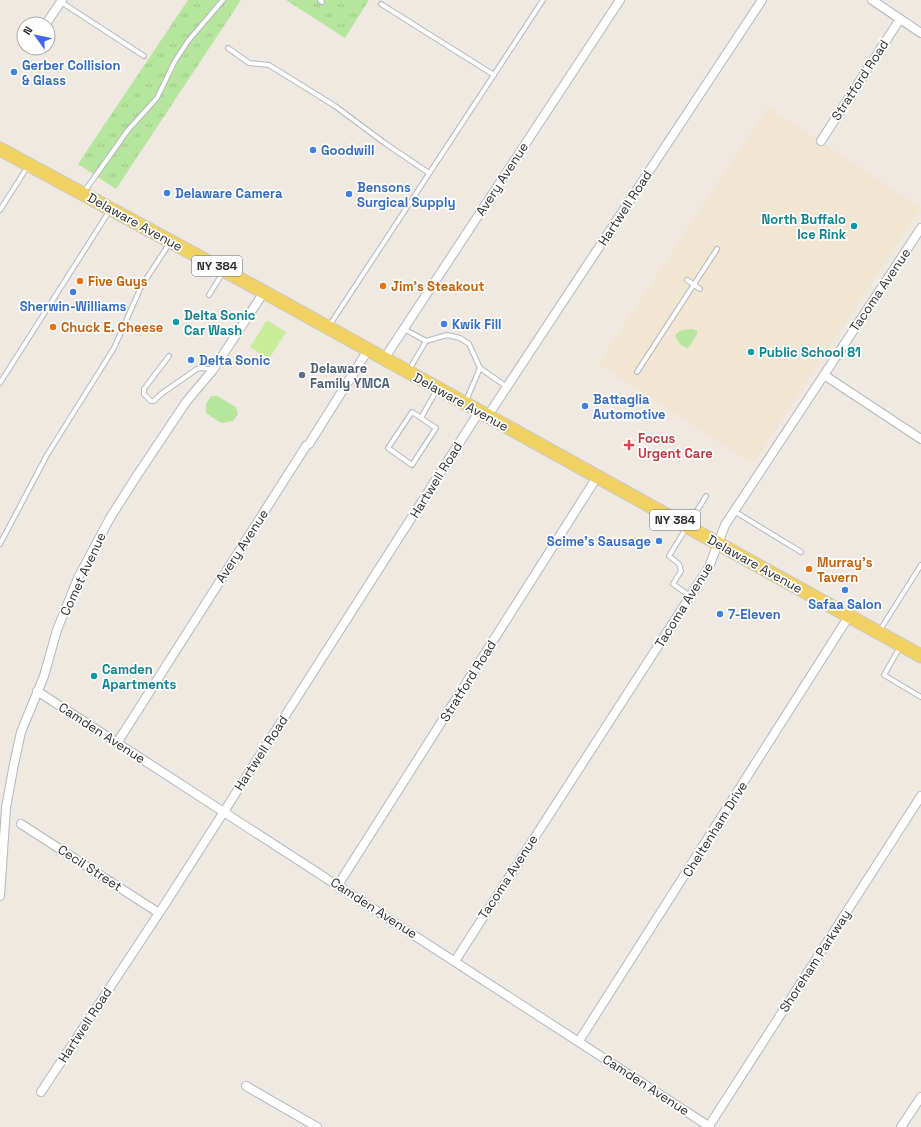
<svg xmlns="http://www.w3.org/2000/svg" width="921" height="1127" font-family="'Space Grotesk',sans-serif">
  <defs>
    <pattern id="grass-tufts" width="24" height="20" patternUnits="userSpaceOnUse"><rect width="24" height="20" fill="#b6e59e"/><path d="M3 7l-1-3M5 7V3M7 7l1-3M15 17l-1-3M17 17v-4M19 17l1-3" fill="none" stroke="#9dc588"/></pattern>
  </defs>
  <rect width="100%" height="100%" fill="#efe9e1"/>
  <path fill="#f0e6d1" d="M768 107 921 208 753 464 598 364Z"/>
  <g fill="url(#grass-tufts)">
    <path d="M188 0H241L116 189 78 164Z"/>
    <path d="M286 0H369L345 38Z"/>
  </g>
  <g fill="#b6e59e">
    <path d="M693 329 697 331V334L689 347 687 348 681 345 676 338V334L682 330Z"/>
    <path d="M211 396H217L236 407 238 414 233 421 221 423 206 413V404Z"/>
  </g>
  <path fill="#c9ec9a" d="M267 320 286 332 269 359 250 347Z"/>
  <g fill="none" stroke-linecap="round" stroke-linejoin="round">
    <defs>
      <g id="service">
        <path d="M320 0 322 2"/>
        <path d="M61 2 144 56"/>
        <path d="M381 4 494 75"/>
        <path d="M228 48 249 63 269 65 335 106 386 144 429 173"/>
        <path d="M84 192 128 130 157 98 175 61 188 41 223 0"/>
        <path d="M0 210 28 166"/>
        <path d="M687 280 700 289"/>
        <path d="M209 295 224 271"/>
        <path d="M329 326 543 0"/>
        <path d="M404 329 426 341 447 335 460 338 469 344 480 368 507 387"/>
        <path d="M169 356 144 389V394L151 401H154L161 394 197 369 203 368 213 370"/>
        <path d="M409 370 426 341"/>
        <path d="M637 372 717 249"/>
        <path d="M0 383 110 210"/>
        <path d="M466 401 480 368"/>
        <path d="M421 418 436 428 412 465 388 448 412 412 421 418 436 391"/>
        <path d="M734 511 801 552"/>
        <path d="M0 544 47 455 114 348 141 287 169 244"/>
        <path d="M690 596 673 584 681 571 679 564 669 556 706 496"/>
        <path d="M880 630 921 565"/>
        <path d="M900 647 884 675 921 697"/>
      </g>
      <g id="minor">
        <path d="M872 0 921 33"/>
        <path d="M46 24 62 0"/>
        <path d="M821 141 900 19"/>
        <path d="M384 359 620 0"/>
        <path d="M824 375 921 439"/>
        <path d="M487 417 762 0"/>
        <path d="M37 691 710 1127"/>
        <path d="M117 743 306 446 309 444 368 350"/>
        <path d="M21 824 159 913"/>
        <path d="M338 885 597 477"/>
        <path d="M0 896 6 808 13 769 21 732 44 676 57 630 78 578 110 518 136 477 186 402 213 370 264 292"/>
        <path d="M455 961 709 567 725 525 921 228"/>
        <path d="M579 1041 849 616"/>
        <path d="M246 1086 317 1127"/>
        <path d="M41 1092 165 904 479 412"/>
        <path d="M709 1126 921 796"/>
        <path d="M901 1127 921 1097"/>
      </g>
      <path id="primary" d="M0 149 264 292 921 656"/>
    </defs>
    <use href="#service" stroke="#b4b7c1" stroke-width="6"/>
    <use href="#minor" stroke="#b4b7c1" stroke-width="10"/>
    <use href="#primary" stroke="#c9c9c9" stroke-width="15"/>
    <use href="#service" stroke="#fff" stroke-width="4"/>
    <use href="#minor" stroke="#fff" stroke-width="8"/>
    <use href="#primary" stroke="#f2d163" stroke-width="13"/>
  </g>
  <g fill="#3f7fe0" stroke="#fff" stroke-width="1.5">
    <circle cx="14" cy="72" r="4"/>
    <circle cx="313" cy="150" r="4"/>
    <circle cx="167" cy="193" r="4"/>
    <circle cx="349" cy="194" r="4"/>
    <circle cx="73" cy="292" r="4"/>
    <circle cx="444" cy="324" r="4"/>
    <circle cx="191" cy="360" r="4"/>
    <circle cx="585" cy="406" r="4"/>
    <circle cx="659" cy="541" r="4"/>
    <circle cx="845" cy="590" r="4"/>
    <circle cx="720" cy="614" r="4"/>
  </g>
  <g fill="#0f9aa8" stroke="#fff" stroke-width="1.5">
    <circle cx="854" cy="226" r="4"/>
    <circle cx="176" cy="322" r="4"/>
    <circle cx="751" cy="352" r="4"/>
    <circle cx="94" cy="676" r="4"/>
  </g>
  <g fill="#e8710a" stroke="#fff" stroke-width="1.5">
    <circle cx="80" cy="281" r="4"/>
    <circle cx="383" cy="286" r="4"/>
    <circle cx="53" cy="327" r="4"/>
    <circle cx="809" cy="569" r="4"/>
  </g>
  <circle fill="#5c6f8a" stroke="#fff" stroke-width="1.5" cx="302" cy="375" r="4"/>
  <path fill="#e0444e" stroke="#fff" stroke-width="1.5" d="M627 439h4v4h4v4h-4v4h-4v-4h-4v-4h4z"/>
  <g text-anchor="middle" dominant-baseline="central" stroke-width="3.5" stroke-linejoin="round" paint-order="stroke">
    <g fill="#fff" stroke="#6d6d6d" stroke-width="1">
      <rect x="192" y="256" width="50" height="20" rx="3"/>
      <rect x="650" y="510" width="50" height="20" rx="3"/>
    </g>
    <g font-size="12" font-weight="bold" fill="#2e2e2e">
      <text x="217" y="266">NY 384</text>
      <text x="675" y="520">NY 384</text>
    </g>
    <g font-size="13" font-weight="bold" fill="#366cbe" stroke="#fff" text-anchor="start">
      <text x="22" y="65">Gerber Collision<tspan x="22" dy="15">&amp; Glass</tspan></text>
      <text x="321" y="150">Goodwill</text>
      <text x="357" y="187">Bensons<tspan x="357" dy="15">Surgical Supply</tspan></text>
      <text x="175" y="193">Delaware Camera</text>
      <text x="73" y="306" text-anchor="middle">Sherwin-Williams</text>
      <text x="452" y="324">Kwik Fill</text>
      <text x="199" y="360">Delta Sonic</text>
      <text x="593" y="399">Battaglia<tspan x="593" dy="15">Automotive</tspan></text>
      <text x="651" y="541" text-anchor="end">Scime's Sausage</text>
      <text x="845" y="604" text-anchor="middle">Safaa Salon</text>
      <text x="728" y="614">7-Eleven</text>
    </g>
    <g font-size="13" fill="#2e2e2e" stroke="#fff">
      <text transform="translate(860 80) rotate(-57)">Stratford Road</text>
      <text transform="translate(502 179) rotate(-57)">Avery Avenue</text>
      <text transform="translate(625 208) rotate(-57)">Hartwell Road</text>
      <text transform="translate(135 222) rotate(29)">Delaware Avenue</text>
      <text transform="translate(880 290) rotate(-56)">Tacoma Avenue</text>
      <text transform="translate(461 402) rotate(29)">Delaware Avenue</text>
      <text transform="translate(436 480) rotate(-58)">Hartwell Road</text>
      <text transform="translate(242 546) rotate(-57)">Avery Avenue</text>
      <text transform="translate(755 564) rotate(29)">Delaware Avenue</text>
      <text transform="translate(83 574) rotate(-65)">Comet Avenue</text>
      <text transform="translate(684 605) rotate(-58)">Tacoma Avenue</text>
      <text transform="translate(468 681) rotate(-58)">Stratford Road</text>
      <text transform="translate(102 733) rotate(33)">Camden Avenue</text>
      <text transform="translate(261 753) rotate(-57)">Hartwell Road</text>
      <text transform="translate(715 829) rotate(-58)">Cheltenham Drive</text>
      <text transform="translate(90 868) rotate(33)">Cecil Street</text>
      <text transform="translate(508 877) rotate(-57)">Tacoma Avenue</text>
      <text transform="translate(374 908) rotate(33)">Camden Avenue</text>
      <text transform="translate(815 961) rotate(-57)">Shoreham Parkway</text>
      <text transform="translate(85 1025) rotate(-57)">Hartwell Road</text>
      <text transform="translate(646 1085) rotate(33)">Camden Avenue</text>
    </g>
    <g font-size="13" font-weight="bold" fill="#0d838f" stroke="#fff" text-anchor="start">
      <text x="846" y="219" text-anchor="end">North Buffalo<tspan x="846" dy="15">Ice Rink</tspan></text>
      <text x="184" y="315">Delta Sonic<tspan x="184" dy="15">Car Wash</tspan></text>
      <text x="759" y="352">Public School 81</text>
      <text x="102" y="669">Camden<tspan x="102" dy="15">Apartments</tspan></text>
    </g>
    <g font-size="13" font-weight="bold" fill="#c56008" stroke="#fff" text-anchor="start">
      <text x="88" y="281">Five Guys</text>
      <text x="391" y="286">Jim's Steakout</text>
      <text x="61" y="327">Chuck E. Cheese</text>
      <text x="817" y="562">Murray's<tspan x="817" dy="15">Tavern</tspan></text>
    </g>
    <g font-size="13" font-weight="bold" fill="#4e5e75" stroke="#fff" text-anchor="start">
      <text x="310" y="368">Delaware<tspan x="310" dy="15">Family YMCA</tspan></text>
    </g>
    <g font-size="13" font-weight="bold" fill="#be3a42" stroke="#fff" text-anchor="start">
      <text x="638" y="438">Focus<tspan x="638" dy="15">Urgent Care</tspan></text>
    </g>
  </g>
  <g transform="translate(36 36) rotate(303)"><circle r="19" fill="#ffffff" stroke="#ababab"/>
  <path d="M0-3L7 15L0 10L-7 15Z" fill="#4264fb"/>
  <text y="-6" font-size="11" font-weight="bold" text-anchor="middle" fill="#2e2e2e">N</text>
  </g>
</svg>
